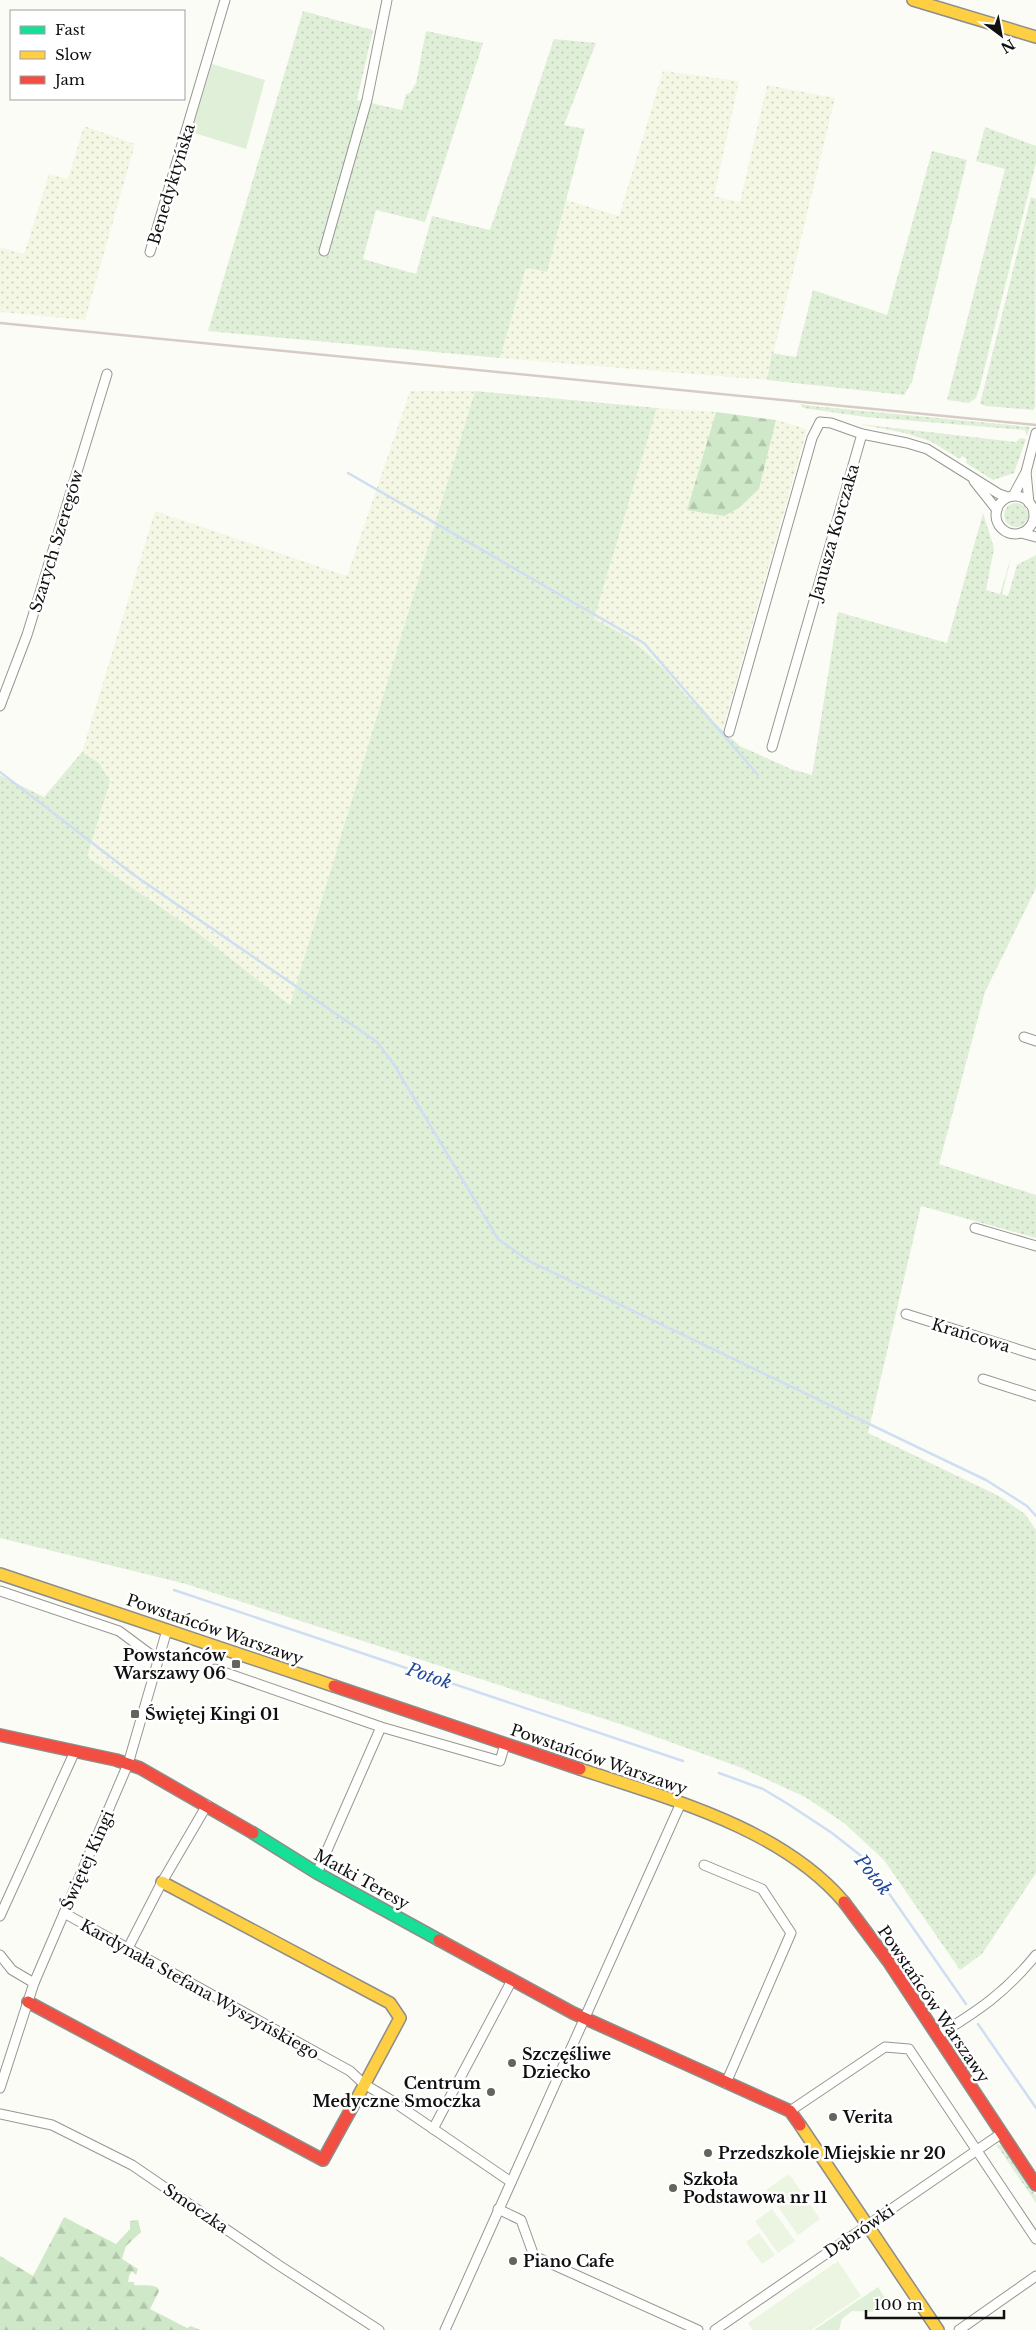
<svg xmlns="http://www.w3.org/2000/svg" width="1036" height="2330" font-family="'Libre Baskerville',serif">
  <defs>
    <pattern id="farmland-dots" width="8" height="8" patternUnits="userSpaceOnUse" patternTransform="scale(1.25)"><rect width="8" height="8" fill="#f4f7e4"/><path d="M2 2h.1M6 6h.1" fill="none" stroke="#d0d3c3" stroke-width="1.8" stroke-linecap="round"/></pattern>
    <pattern id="grass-dots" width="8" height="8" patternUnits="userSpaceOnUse" patternTransform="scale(1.25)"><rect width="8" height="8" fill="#e0f0d8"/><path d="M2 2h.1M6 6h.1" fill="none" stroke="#bfcdb8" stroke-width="1.8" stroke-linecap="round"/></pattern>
    <pattern id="forest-firs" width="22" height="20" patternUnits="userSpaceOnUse" patternTransform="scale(1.25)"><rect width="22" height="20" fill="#cfe8c7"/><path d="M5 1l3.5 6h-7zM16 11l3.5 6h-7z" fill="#b1c6aa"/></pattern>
  </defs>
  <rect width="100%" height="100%" fill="#fcfcf6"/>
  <g fill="url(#farmland-dots)">
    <path d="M663 71 739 81 714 196 740 202 767 85 835 98 767 380 500 358 526 268 547 272 566 200 619 216Z"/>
    <path d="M84 126 135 144 85 320 0 312V247L24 254 49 174 68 179Z"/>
    <path d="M410 391H475L290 1005 194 930 86 857 110 781 99 763 82 752 155 511 347 576Z"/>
    <path d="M657 408 716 412 687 509 724 516 739 508 759 489 776 420 807 429 723 729 686 696 665 670 642 649 626 636 594 619Z"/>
  </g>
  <g fill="url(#grass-dots)">
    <path d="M303 11 373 30 357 100 402 110 406 94 410 93 416 83 426 31 483 43 425 222 376 210 363 259 416 274 432 216 490 230 554 39 596 43 564 125 585 129 547 272 526 268 500 358 208 331Z"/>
    <path d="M985 127 1036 146V163L980 386 976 398 969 403 947 400 1005 169 976 161Z"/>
    <path d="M932 151 967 160 912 382 904 395 767 380 772 353 796 357 813 290 887 315Z"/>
    <path d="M1031 197 1036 199 1035 407 1033 410 986 406 980 404Z"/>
    <path d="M475 391 657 408 594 619 626 636 642 649 665 670 686 696 740 746 791 769 812 775 838 612 947 643 983 513 994 548 986 590 1000 594 1012 554 1002 594 1008 596 1017 565 1036 555V888L985 992 939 1164 1036 1195V1238L921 1206 868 1433 999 1496 1025 1514 1036 1530V1873L982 1954 960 1970 884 1860 844 1823 805 1797 742 1768 623 1725 186 1584 0 1538V775L44 797 82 752 99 763 110 781 87 857 194 930 290 1005Z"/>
    <path d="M800 404 813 406 1030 427 1027 436 1025 430 865 417 803 408Z"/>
    <path d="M859 424 1016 442 1020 438 1026 439 1014 473 993 480 966 463 967 459 962 456 960 459 930 441 905 433Z"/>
    <circle cx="1016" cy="515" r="12"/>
    <path d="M996 2144 1005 2147 1036 2196V2203Z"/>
  </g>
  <g fill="url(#forest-firs)">
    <path d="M716 412 776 420 759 489 739 508 724 516 687 510Z"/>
    <path d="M64 2217 116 2244 130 2229V2221L138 2220 141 2232 126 2246 122 2259 138 2269 136 2275 132 2271 129 2276 128 2282H134V2285C142 2286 152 2284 158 2288L159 2291 150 2309 187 2328 191 2326 200 2330H0V2256L33 2276Z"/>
  </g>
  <g fill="#e0f0d8">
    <path d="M212 64 265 80 246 149 191 132Z"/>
    <path d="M878 2287 888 2303 877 2312 852 2311 842 2319 839 2330H814Z"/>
  </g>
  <g fill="#ebf5e1">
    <path d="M789 2174 820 2219 798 2235 766 2190Z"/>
    <path d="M772 2209 795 2241 778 2253 755 2221Z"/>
    <path d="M759 2233 775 2255 762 2264 746 2242Z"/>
    <path d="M838 2261 861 2296 811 2330H752L748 2323Z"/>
  </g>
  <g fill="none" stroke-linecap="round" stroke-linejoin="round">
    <g stroke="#cfdef3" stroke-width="2.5">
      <path d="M348 473 644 643 758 775"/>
      <path d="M0 772 134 875 377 1042 393 1063 498 1239 529 1261 986 1480 1027 1506 1036 1516"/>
      <path d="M174 1590 683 1761"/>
      <path d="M719 1773 763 1789 788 1804 832 1833 865 1859 966 2004"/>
      <path d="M978 2024 1036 2108"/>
    </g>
    <defs>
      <g id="street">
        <path d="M324 251 367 100 387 0"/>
        <path d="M150 252 225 0"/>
        <path d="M1026 472 1029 503"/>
        <path d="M974 481 997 510"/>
        <path d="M1013 496 1026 472 1036 433"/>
        <circle cx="1015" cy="515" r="19"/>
        <path d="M1021 533 1036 537"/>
        <path d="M0 706 27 635 107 374"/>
        <path d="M729 732 812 438 820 422 831 423 862 434 907 443 927 449 999 494 1008 497"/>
        <path d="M772 747 862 434"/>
        <path d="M1024 1037 1036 1041"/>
        <path d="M975 1228 1036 1246"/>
        <path d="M906 1314 1036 1355"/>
        <path d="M983 1379 1036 1396"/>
        <path d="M0 1591 119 1631 150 1654 159 1658"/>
        <path d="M215 1669 381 1727 500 1761 505 1744"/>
        <path d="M704 1865 762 1889 791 1933 726 2083"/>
        <path d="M317 1873 381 1727"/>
        <path d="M64 1913 350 2071 364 2084 391 2100 511 2182"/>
        <path d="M0 1916 75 1751"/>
        <path d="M127 1950 162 1882 207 1805"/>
        <path d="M0 1955 12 1970 34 1983"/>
        <path d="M937 2036C978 2011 1005 1993 1036 1955"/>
        <path d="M0 2088 34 1983 128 1764 167 1630"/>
        <path d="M790 2111 885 2047 909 2049 1036 2239"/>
        <path d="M0 2114 52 2125 132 2165 280 2266 379 2330"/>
        <path d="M433 2129 512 1980"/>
        <path d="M498 2209 521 2220 534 2256 698 2330"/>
        <path d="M445 2330 680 1805"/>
        <path d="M715 2330 1002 2133"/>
        <path d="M959 2330 1036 2276"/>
      </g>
      <path id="fast" d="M253 1833 317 1873 439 1940"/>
      <g id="slow">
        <path d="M913 0 1036 37"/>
        <path d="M0 1574 334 1686"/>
        <path d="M580 1769C670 1799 781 1828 844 1902"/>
        <path d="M162 1882 390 2003 400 2018 355 2102"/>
        <path d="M800 2125 938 2330"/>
      </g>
      <g id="jam">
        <path d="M334 1686 580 1769"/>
        <path d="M0 1735 116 1760 140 1768 253 1833"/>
        <path d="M844 1902 888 1961 1036 2185"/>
        <path d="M439 1940 573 2013 790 2111 800 2125"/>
        <path d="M28 2002 323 2160 355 2102"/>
      </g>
    </defs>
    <use href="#street" stroke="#969694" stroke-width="11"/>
    <use href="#fast" stroke="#8d8d8a" stroke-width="14"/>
    <use href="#slow" stroke="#8d8d8a" stroke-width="14"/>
    <use href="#jam" stroke="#8d8d8a" stroke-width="14"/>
    <use href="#street" stroke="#fffffe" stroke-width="9"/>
    <use href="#fast" stroke="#16e098" stroke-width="11"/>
    <use href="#slow" stroke="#ffcf43" stroke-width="11"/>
    <use href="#jam" stroke="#f24e42" stroke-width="11"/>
    <path stroke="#d7cbc6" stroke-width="2.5" d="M0 323 1036 425"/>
  </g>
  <g fill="#636360" stroke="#fff" stroke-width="2">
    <rect x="231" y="1659" width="10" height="10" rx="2.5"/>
    <rect x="130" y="1709" width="10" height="10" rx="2.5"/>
    <circle cx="512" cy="2063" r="5"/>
    <circle cx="491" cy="2092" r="5"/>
    <circle cx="833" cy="2117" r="5"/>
    <circle cx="708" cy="2153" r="5"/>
    <circle cx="673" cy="2188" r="5"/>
    <circle cx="513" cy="2261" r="5"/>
  </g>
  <g text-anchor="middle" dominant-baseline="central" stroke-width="5" stroke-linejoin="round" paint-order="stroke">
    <g font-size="16" fill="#101010" stroke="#fff">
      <text transform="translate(171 184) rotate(-73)">Benedyktyńska</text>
      <text transform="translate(834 532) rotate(-74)">Janusza Korczaka</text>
      <text transform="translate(56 541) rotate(-73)">Szarych Szeregów</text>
      <text transform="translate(971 1335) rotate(17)">Krańcowa</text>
      <text transform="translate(215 1629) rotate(19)">Powstańców Warszawy</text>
      <text transform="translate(599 1759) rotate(19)">Powstańców Warszawy</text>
      <text transform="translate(87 1860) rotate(-66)">Świętej Kingi</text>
      <text transform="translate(362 1879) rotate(29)">Matki Teresy</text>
      <text transform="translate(200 1989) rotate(29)">Kardynała Stefana Wyszyńskiego</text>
      <text transform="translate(934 2004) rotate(56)">Powstańców Warszawy</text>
      <text transform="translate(196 2208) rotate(34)">Smoczka</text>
      <text transform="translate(859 2231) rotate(-34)">Dąbrówki</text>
    </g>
    <g font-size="16" font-weight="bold" fill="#101010" stroke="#fff" text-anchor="start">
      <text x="226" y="1655" text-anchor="end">Powstańców<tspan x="226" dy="18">Warszawy 06</tspan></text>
      <text x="145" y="1714">Świętej Kingi 01</text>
      <text x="522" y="2054">Szczęśliwe<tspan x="522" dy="18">Dziecko</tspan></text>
      <text x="481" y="2083" text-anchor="end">Centrum<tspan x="481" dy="18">Medyczne Smoczka</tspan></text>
      <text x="843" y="2117">Verita</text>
      <text x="718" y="2153">Przedszkole Miejskie nr 20</text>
      <text x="683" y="2179">Szkoła<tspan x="683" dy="18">Podstawowa nr 11</tspan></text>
      <text x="523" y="2261">Piano Cafe</text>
    </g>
    <g font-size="18" font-style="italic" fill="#21489a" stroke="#fff">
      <text transform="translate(429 1676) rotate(19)">Potok</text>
      <text transform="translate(873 1875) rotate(51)">Potok</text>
    </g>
  </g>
  <rect x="10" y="10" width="175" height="90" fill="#ffffff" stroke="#9f9f9f"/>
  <rect x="20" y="26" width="25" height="8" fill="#16e098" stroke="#9f9f9f"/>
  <text x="55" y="35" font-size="15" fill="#101010">Fast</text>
  <rect x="20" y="51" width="25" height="8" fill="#ffcf43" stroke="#9f9f9f"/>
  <text x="55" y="60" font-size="15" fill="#101010">Slow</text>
  <rect x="20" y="76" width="25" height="8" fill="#f24e42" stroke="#9f9f9f"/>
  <text x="55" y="85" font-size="15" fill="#101010">Jam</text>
  <g transform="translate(1001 35) rotate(148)" stroke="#ffffff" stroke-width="4" paint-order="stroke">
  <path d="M0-4L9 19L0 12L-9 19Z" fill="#101010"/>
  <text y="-8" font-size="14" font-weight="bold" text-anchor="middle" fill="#101010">N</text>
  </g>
  <path d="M866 2310v8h138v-8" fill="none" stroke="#101010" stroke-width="2.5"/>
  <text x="874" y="2310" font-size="15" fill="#101010" stroke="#ffffff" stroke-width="4" paint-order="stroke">100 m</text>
</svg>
